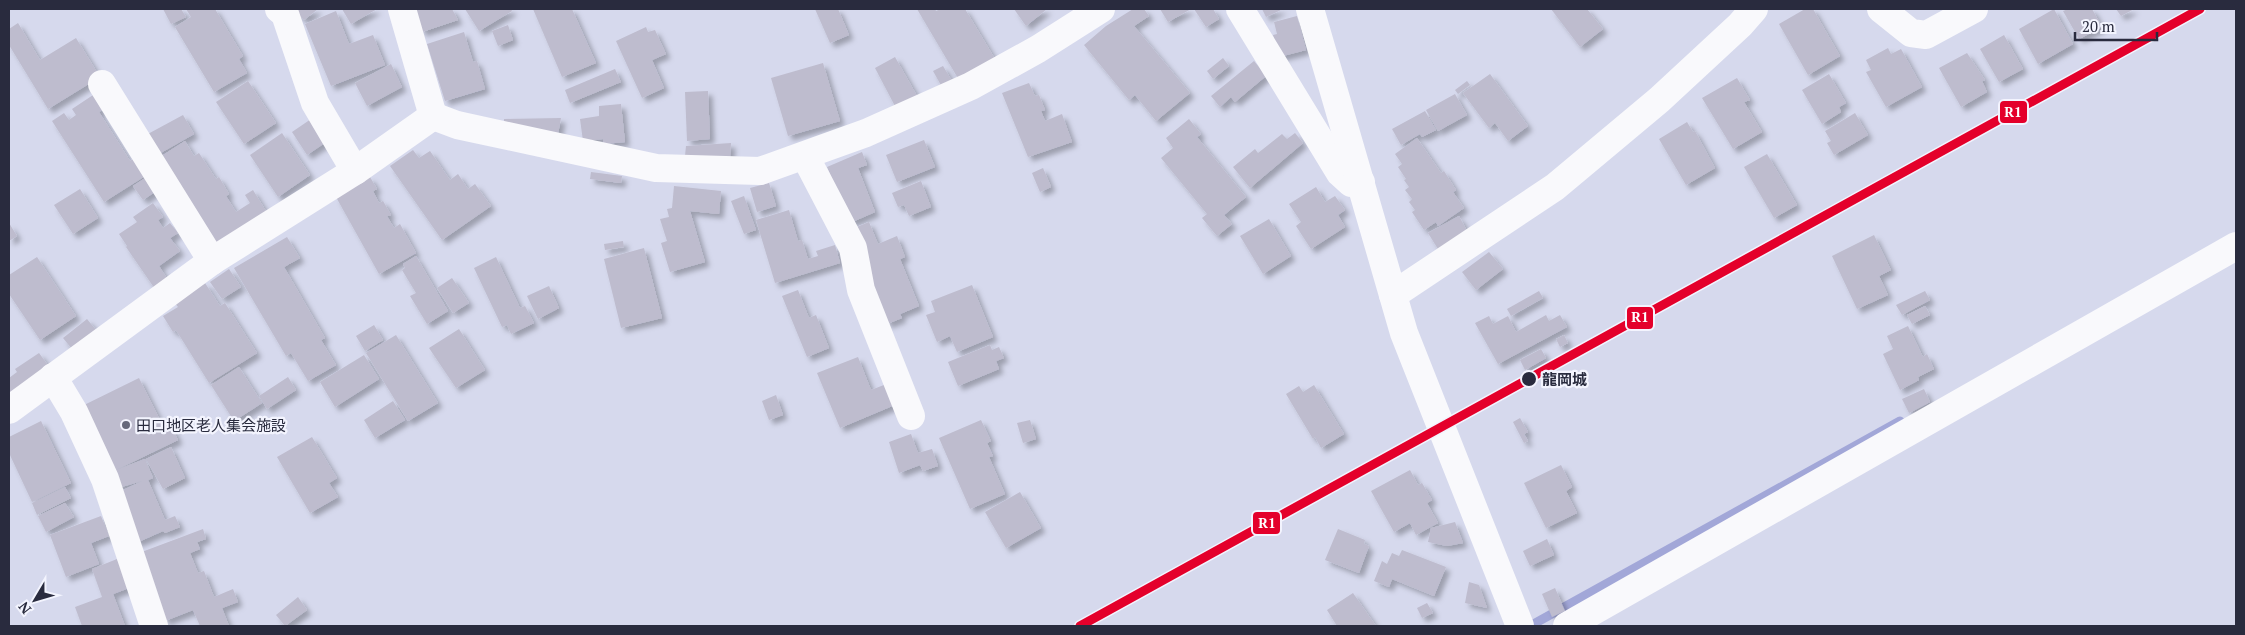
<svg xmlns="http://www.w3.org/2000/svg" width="2245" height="635" font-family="'PT Serif','Noto Sans JP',serif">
  <defs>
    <filter id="shadow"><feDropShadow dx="4.5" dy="4.5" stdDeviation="2.5" flood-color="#0004"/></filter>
  </defs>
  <rect width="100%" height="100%" fill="#d6d9ed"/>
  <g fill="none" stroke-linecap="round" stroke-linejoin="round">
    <path stroke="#a2a7d8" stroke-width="9" d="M1530 626 1900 421"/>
  </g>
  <g fill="#bebcce" filter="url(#shadow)">
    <path d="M163 9H181L186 17 171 24Z"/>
    <path d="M186 9H215L243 56 239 59 247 73 214 92 175 27 191 17Z"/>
    <path d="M293 9H318L304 20Z"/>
    <path d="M342 9H377L351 24Z"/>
    <path d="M417 9H452L458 20 422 32 413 11Z"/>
    <path d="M465 9H511L512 11 479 31Z"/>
    <path d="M533 9H572L596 63 562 77Z"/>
    <path d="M815 9H838L849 35 830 43Z"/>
    <path d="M917 9H935L936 11 941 9H965L995 59 959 80Z"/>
    <path d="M1014 9H1047L1026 26Z"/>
    <path d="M1133 9H1144L1149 16 1134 26 1190 93 1156 121 1135 95 1129 100 1084 45 1106 26Z"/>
    <path d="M1160 9H1191L1168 22Z"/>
    <path d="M1194 9H1213L1219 19 1206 27Z"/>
    <path d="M1262 9H1283L1266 17Z"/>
    <path d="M1551 9H1587L1603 29 1580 47Z"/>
    <path d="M1805 9H1813L1840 56 1808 75 1779 24Z"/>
    <path d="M2054 9 2073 44 2038 64 2019 29Z"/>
    <path d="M2068 9H2092L2102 27 2079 39 2063 11Z"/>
    <path d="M2116 9H2134L2121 16Z"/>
    <path d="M336 11 349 44 373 35 385 65 331 86 305 24Z"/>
    <path d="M1297 16 1306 50 1279 57 1273 35 1277 34 1274 22Z"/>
    <path d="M18 23 40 60 76 38 100 77 48 109 9 45V29Z"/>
    <path d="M508 25 513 40 498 46 492 31Z"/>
    <path d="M646 27 648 32 655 30 666 54 652 60 664 88 642 98 616 41Z"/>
    <path d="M464 32 473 62 477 61 485 89 445 101 427 44Z"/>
    <path d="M2004 35 2023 69 1999 82 1980 49Z"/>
    <path d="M1888 48 1891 54 1901 49 1922 87 1886 107 1866 72 1871 70 1866 60Z"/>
    <path d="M1967 53 1985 80 1982 81 1987 92 1961 107 1939 68Z"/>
    <path d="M895 57 917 96 896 108 875 68Z"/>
    <path d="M1223 58 1229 66 1213 79 1207 71Z"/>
    <path d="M1254 61 1266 76 1235 102 1231 97 1220 107 1211 96Z"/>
    <path d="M823 63 840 121 788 136 771 78Z"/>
    <path d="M391 64 402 87 367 106 355 83Z"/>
    <path d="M943 66 952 81 942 87 933 71Z"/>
    <path d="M615 69 621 82 570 103 565 90Z"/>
    <path d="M1490 74 1528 126 1508 141 1495 123 1489 128 1463 93Z"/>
    <path d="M1829 74 1846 103 1839 107 1841 112 1822 124 1802 90Z"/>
    <path d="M1737 78 1750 100 1744 102 1762 132 1733 149 1702 98Z"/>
    <path d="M248 81 276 123 244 144 216 102Z"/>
    <path d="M1467 81 1470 85 1458 94 1455 90Z"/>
    <path d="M1029 83 1035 96 1039 95 1045 110 1041 111 1045 121 1062 114 1072 142 1028 157 1002 93Z"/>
    <path d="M708 91 710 139 687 141 685 92Z"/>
    <path d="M1455 94 1467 115 1438 131 1426 110Z"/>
    <path d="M93 95 102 110 99 112 130 161 142 153 153 171 104 202 52 121 64 113 69 120 76 115 72 109Z"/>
    <path d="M621 104 625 142 604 144 603 139 583 141 580 119 599 116V106Z"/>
    <path d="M1425 111 1436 130 1422 137 1420 134 1401 145 1392 129Z"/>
    <path d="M1855 113 1868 135 1834 155 1827 143 1831 141 1825 131Z"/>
    <path d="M183 115 194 134 157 155 146 135Z"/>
    <path d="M314 117 329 140 307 155 292 132Z"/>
    <path d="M561 118 557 139 504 129V119Z"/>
    <path d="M1189 119 1201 134 1197 137 1246 197 1224 215 1232 224 1217 236 1202 218 1207 214 1161 158 1173 148 1166 138Z"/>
    <path d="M1687 122 1693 132 1695 131 1715 168 1686 185 1659 139Z"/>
    <path d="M282 133 310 175 278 197 250 155Z"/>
    <path d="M1295 133 1303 143 1250 188 1233 167 1255 149 1258 153 1282 134 1287 139Z"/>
    <path d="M1417 138 1441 173 1444 171 1456 190 1453 192 1464 208 1438 226 1436 222 1424 230 1412 212 1415 210 1409 202 1412 199 1405 190 1409 187 1404 180 1406 179 1398 167 1402 164 1395 154Z"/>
    <path d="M924 140 935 167 897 182 886 155Z"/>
    <path d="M185 141 194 156 199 153 216 179 219 177 229 194 226 196 236 212 250 203 245 195 253 190 269 216 218 248 157 159Z"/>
    <path d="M731 143 730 158 685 156 686 146Z"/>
    <path d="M413 150 419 158 430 151 450 180 458 174 468 189 475 184 491 206 442 240 390 166Z"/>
    <path d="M862 152 867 165 858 168 875 212 850 223 827 167Z"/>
    <path d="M1767 154 1797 205 1774 218 1744 167Z"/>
    <path d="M1043 168 1051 187 1040 192 1032 173Z"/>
    <path d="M591 172 622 176 621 183 590 179Z"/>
    <path d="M153 173 162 187 143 200 133 186Z"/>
    <path d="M370 177 377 189 373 191 379 203 383 201 391 215 387 216 394 228 400 224 416 253 379 274 336 197Z"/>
    <path d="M921 181 931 207 909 216 904 205 898 207 892 193Z"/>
    <path d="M769 183 776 206 757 212 750 188Z"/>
    <path d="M674 186 721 191 719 214 690 211 705 262 670 272 661 243 667 241 660 219 669 217 667 209 672 208Z"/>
    <path d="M1316 187 1325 202 1335 196 1345 210 1338 215 1345 227 1311 249 1296 226 1301 222 1289 204Z"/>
    <path d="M80 189 98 218 73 234 54 205Z"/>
    <path d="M744 196 756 230 744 234 731 201Z"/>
    <path d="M153 203 163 217 158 220 163 228 170 223 178 233 170 238 180 251 159 266 168 280 155 289 126 247 127 246 119 234 137 222 133 217Z"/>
    <path d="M789 210 798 241 802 240 808 259 818 256 816 251 835 245 840 263 775 283 756 220Z"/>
    <path d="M1459 216 1468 233 1438 249 1428 233Z"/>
    <path d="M1269 219 1291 256 1263 274 1240 236Z"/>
    <path d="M869 222 878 244 897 236 905 257 900 259 919 306 900 314 902 318 887 324 852 229Z"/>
    <path d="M9 223 17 236 9 241Z"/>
    <path d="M1874 235 1891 270 1879 276 1888 295 1857 309 1832 256Z"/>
    <path d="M287 237 300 258 284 267 325 338 321 340 336 365 308 381 291 353 286 356 234 268Z"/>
    <path d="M623 241 624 247 605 250 604 244Z"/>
    <path d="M644 248 662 318 621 328 604 259Z"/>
    <path d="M1489 252 1503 269 1476 290 1462 272Z"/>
    <path d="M416 256 448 311 427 324 410 296 416 293 402 270 405 268 403 264Z"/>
    <path d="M37 257 76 316 40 340 9 294V275Z"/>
    <path d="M496 257 520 308 525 306 534 323 511 334 507 325 502 327 474 268Z"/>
    <path d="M229 269 241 287 222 299 210 282Z"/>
    <path d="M452 278 469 303 453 313 437 288Z"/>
    <path d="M205 283 220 306 225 303 257 353 209 383 176 330 173 332 163 316 178 307 175 303Z"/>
    <path d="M972 285 993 337 957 352 950 336 937 342 926 315 935 312 931 301Z"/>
    <path d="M549 286 559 308 538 319 527 296Z"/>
    <path d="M798 290 809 318 816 315 829 348 807 357 782 296Z"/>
    <path d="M1539 291 1543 298 1511 316 1507 309Z"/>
    <path d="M1925 291 1930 300 1902 315 1896 305Z"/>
    <path d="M1925 306 1930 315 1912 324 1907 315Z"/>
    <path d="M1546 315 1549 321 1560 315 1567 327 1498 364 1475 323 1489 316 1493 324 1508 316 1516 332Z"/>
    <path d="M87 319 96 330 72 349 63 338Z"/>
    <path d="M374 325 383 340 365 351 356 336Z"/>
    <path d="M1908 326 1923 357 1927 354 1934 369 1918 377 1919 380 1900 390 1883 354 1893 349 1887 336Z"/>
    <path d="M459 329 485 370 456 388 429 348Z"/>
    <path d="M396 335 438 403 408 421 366 353Z"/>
    <path d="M1564 335 1568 343 1560 347 1556 339Z"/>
    <path d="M990 345 992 350 999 347 1004 358 996 361 999 369 958 386 948 362Z"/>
    <path d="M1541 349 1546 358 1525 370 1520 360Z"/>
    <path d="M39 353 50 368 9 394V378L17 372 15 369Z"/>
    <path d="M364 355 379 379 335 407 320 382Z"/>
    <path d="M858 357 871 390 889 383 897 404 840 428 817 373Z"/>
    <path d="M239 367 262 403 234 421 211 385Z"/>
    <path d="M288 377 296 390 267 409 259 396Z"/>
    <path d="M139 378 163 426 170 423 178 440 116 470 145 459 153 478 148 480 165 520 175 516 180 527 165 533 163 531 136 543 115 494 142 481 118 488 80 407Z"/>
    <path d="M1314 385 1344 434 1321 448 1315 437 1313 439 1286 394 1299 386 1303 392Z"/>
    <path d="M1924 389 1930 402 1909 413 1902 399Z"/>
    <path d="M776 395 783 415 769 420 762 401Z"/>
    <path d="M393 401 405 420 375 438 364 420Z"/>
    <path d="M1520 418 1528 432 1524 434 1528 441 1524 443 1513 422Z"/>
    <path d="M981 420 991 441 987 443 993 456 989 457 1005 494 970 509 939 438Z"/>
    <path d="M1030 420 1036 439 1023 443 1017 423Z"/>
    <path d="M41 421 71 483 32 502 9 453V437Z"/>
    <path d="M911 434 918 453 932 449 938 466 923 471 920 465 899 473 889 442Z"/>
    <path d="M312 437 337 478 329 483 338 497 310 513 277 457Z"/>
    <path d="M171 447 185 478 163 489 146 459Z"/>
    <path d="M1561 465 1572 487 1566 491 1577 513 1546 528 1524 483Z"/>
    <path d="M1410 470 1418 485 1422 483 1432 500 1427 503 1438 523 1416 535 1410 523 1394 532 1371 491Z"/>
    <path d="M65 487 71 498 37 515 32 503Z"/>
    <path d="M1020 492 1041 528 1006 548 985 512Z"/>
    <path d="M65 503 74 517 46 532 38 516Z"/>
    <path d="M101 516 109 536 91 543 99 564 66 577 50 535Z"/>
    <path d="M1455 522 1463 543 1447 546 1428 542 1431 528Z"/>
    <path d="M203 529 206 539 197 542 200 549 190 553 198 573 204 571 214 597 233 589 238 602 222 608 229 626H200L193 610 165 621 139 553Z"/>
    <path d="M1338 529 1365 540 1364 544 1369 546 1359 573 1325 560Z"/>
    <path d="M1547 539 1554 555 1530 566 1523 551Z"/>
    <path d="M1402 550 1446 567 1434 596 1392 579 1389 587 1374 581 1382 561 1387 564 1392 553 1399 556Z"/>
    <path d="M117 559 129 588 113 594 125 626H82L75 607 102 597 92 569Z"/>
    <path d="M1469 582 1479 585 1487 608 1465 603Z"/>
    <path d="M1555 588 1565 611 1552 617 1542 594Z"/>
    <path d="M1353 593 1376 626H1337L1327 610Z"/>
    <path d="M298 597 307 610 285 626 276 615Z"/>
    <path d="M1427 603 1433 613 1422 618 1417 608Z"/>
  </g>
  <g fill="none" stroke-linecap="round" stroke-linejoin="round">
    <g stroke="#f9f9fc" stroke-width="28">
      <path d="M279 9 285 14 315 103 355 171"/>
      <path d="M402 9 433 116"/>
      <path d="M1240 9 1340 173 1351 183 1361 182"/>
      <path d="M1881 9 1911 33 1926 35 1974 9"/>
      <path d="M102 84 212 261"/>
      <path d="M433 116 457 125 656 168 760 171 866 133 971 86 1038 49 1101 9"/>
      <path d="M805 156 853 248 861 290 911 416"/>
      <path d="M1393 295 1555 187 1659 100 1740 25 1754 9"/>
      <path d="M53 377 74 412 105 479 154 626"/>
      <path d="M9 410 212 261 355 171 433 116"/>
      <path d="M1567 626 2236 246"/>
    </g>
    <path stroke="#f9f9fc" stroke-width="28" d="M1310 9 1404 333 1520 626"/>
    <defs>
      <path id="rail-1" d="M1080 626 2200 9"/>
    </defs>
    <use href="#rail-1" stroke="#f3f4fe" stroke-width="12"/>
    <use href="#rail-1" stroke="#e4002b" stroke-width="9"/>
  </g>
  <circle fill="#292b3e" stroke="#f3f4fe" stroke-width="2" cx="1529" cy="379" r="8"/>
  <circle fill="#66687b" stroke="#f3f4fe" stroke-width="2" cx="126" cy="425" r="5"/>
  <g text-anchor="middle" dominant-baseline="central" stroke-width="4.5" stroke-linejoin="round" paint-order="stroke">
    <g font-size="15" font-weight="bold" fill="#292b3e" stroke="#f3f4fe" text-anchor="start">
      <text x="1542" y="379">龍岡城</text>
    </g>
    <g font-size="15" fill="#292b3e" stroke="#f3f4fe" text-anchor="start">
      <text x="136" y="425">田口地区老人集会施設</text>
    </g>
  </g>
  <g stroke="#f3f4fe" stroke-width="2">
    <rect x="1999" y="100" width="29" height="24" rx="5" fill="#e4002b"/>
    <rect x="1626" y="306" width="28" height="24" rx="5" fill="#e4002b"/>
    <rect x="1252" y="511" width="29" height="24" rx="5" fill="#e4002b"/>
  </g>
  <g font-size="14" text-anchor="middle" font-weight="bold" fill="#fff">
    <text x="2013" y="117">R1</text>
    <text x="1640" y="322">R1</text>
    <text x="1267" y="528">R1</text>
  </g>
  <rect width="2245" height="635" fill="none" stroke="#292b3e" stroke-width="20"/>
  <g transform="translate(35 600) rotate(232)" stroke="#f3f4fe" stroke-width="4" paint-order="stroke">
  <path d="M0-4L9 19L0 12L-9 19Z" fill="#292b3e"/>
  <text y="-8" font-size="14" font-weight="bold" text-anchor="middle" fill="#292b3e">N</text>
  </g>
  <path d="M2075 32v8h82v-8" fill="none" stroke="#292b3e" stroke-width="2.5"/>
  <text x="2082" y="32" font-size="15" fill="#292b3e" stroke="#f3f4fe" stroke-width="4" paint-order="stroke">20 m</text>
</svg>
